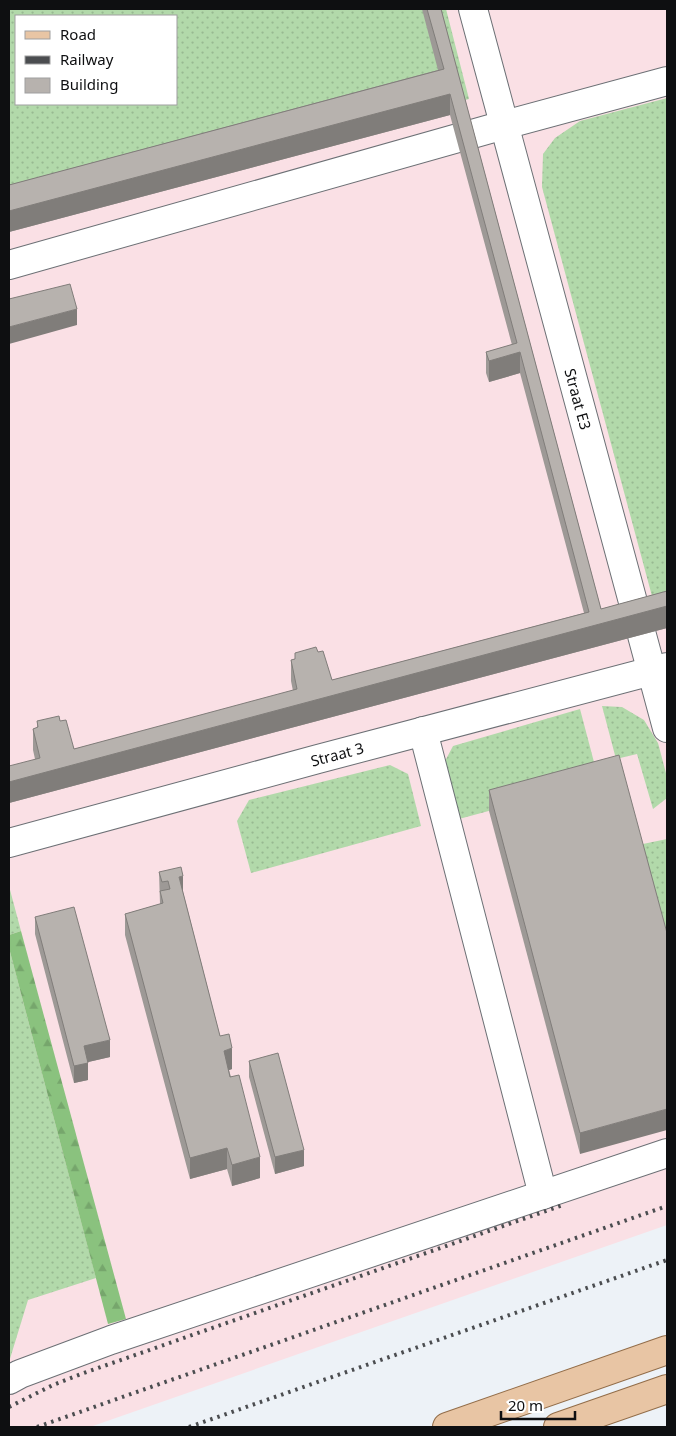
<svg xmlns="http://www.w3.org/2000/svg" width="676" height="1436" font-family="'Noto Sans',sans-serif">
  <defs>
    <pattern id="grass-dots" width="8" height="8" patternUnits="userSpaceOnUse" patternTransform="scale(1.25)"><rect width="8" height="8" fill="#b2d9aa"/><path d="M2 2h.1M6 6h.1" fill="none" stroke="#98b991" stroke-width="1.8" stroke-linecap="round"/></pattern>
    <pattern id="forest-firs" width="22" height="20" patternUnits="userSpaceOnUse" patternTransform="scale(1.25)"><rect width="22" height="20" fill="#8ac27e"/><path d="M5 1l3.5 6h-7zM16 11l3.5 6h-7z" fill="#76a66c"/></pattern>
  </defs>
  <rect width="100%" height="100%" fill="#edf2f7"/>
  <path fill="#fae0e5" fill-rule="evenodd" d="M9 9H667V1225L90 1427H9ZM16 16H176V104H16Z"/>
  <g fill="url(#grass-dots)" fill-rule="evenodd">
    <path d="M9 9H446L469 99 9 222ZM16 16H176V104H16Z"/>
    <path d="M667 98V624L656 611 542 187 543 154 555 138 580 121Z"/>
    <path d="M602 706 622 707 644 720 658 743 667 777V798L653 809 637 754 616 759Z"/>
    <path d="M580 709 599 781 459 819 444 763 453 746Z"/>
    <path d="M390 765 408 774 421 826 251 873 237 821 249 800Z"/>
    <path d="M667 839V954L638 845Z"/>
    <path d="M9 886 21 931 9 935Z"/>
    <path d="M9 948 96 1278 28 1300 9 1362Z"/>
  </g>
  <path fill="url(#forest-firs)" d="M21 931 126 1319 108 1324 9 948V935Z"/>
  <g fill="none" stroke-linecap="round" stroke-linejoin="round">
    <defs>
      <g id="minor">
        <path id="s1" d="M473 9 667 728"/>
        <path d="M9 265 504 125 667 81"/>
        <path d="M423 731 543 1195"/>
        <path id="s2" d="M9 843 318 759 667 667"/>
        <path d="M9 1380 20 1374 111 1340 667 1153"/>
      </g>
      <g id="major">
        <path d="M447 1427 667 1350"/>
        <path d="M558 1427 667 1389"/>
      </g>
    </defs>
    <use href="#minor" stroke="#6c7075" stroke-width="30"/>
    <use href="#major" stroke="#926d49" stroke-width="30"/>
    <use href="#minor" stroke="#fff" stroke-width="28"/>
    <use href="#major" stroke="#e8c5a4" stroke-width="28"/>
    <g stroke="#4b4d50" stroke-width="4" stroke-dasharray="2.5 5" stroke-linecap="butt">
      <path d="M9 1407 53 1385 81 1374 563 1205"/>
      <path d="M37 1427 667 1206"/>
      <path d="M189 1427 667 1260"/>
    </g>
  </g>
  <g fill="#9d9996">
    <path d="M422 9H441L601 609 667 591V628L9 803V782L35 759 33 750V729L37 728V721H60L74 749 293 691 291 681V660L332 680 584 613 520 373 489 382 486 373V352L512 345 450 115 9 232V185L438 70Z"/>
    <path d="M489 790 667 933 580 1154 489 811Z"/>
    <path d="M159 872 183 892 220 1036 232 1069 229 1070 260 1178 232 1186 227 1169 190 1179 125 935V914L160 904Z"/>
    <path d="M35 917 110 1057 88 1062V1080L74 1083 35 934Z"/>
    <path d="M249 1061 304 1166 275 1174 249 1077Z"/>
  </g>
  <g fill="#807d7a">
    <path d="M450 94V115L9 232V211Z"/>
    <path d="M77 309V325L9 344V327Z"/>
    <path d="M520 352V373L489 382V361Z"/>
    <path d="M667 606V628L9 803V782Z"/>
    <path d="M183 876V897L179 877Z"/>
    <path d="M110 1040V1057L84 1063V1046Z"/>
    <path d="M232 1048V1069L224 1072V1051Z"/>
    <path d="M88 1063V1080L74 1083V1066Z"/>
    <path d="M667 1109V1130L580 1154V1133Z"/>
    <path d="M227 1148V1169L190 1179V1158Z"/>
    <path d="M304 1150V1166L275 1174V1157Z"/>
    <path d="M260 1157V1178L232 1186V1165Z"/>
  </g>
  <g fill="#b7b2ae" stroke="#807d7a">
    <path d="M427 9H441L601 609 667 591V606L9 782V766L40 758 33 729 38 727 37 721 59 716 60 721 66 720 74 749 297 689 291 660 295 659V653L316 647 318 652 323 651 332 680 589 612 520 352 489 361 486 352 517 343 450 94 9 211V185L444 69Z"/>
    <path d="M70 284 77 309 9 327V299Z"/>
    <path d="M619 755 667 933V1109L580 1133 489 790Z"/>
    <path d="M181 867 183 876 179 877 220 1036 229 1034 232 1048 224 1051 230 1077 239 1075 260 1157 232 1165 227 1148 190 1158 125 914 163 903 160 891 170 889 168 881 162 882 159 872Z"/>
    <path d="M74 907 110 1040 84 1046 88 1063 74 1066 35 917Z"/>
    <path d="M278 1053 304 1150 275 1157 249 1061Z"/>
  </g>
  <g text-anchor="middle" dominant-baseline="central" stroke-width="4.5" stroke-linejoin="round" paint-order="stroke">
    <g font-size="15" fill="#0e0f11" stroke="#fff">
      <text stroke="none"><textPath href="#s1" startOffset="404">Straat E3</textPath></text>
      <text stroke="none"><textPath href="#s2" startOffset="340">Straat 3</textPath></text>
    </g>
  </g>
  <rect width="676" height="1436" fill="none" stroke="#0e0f11" stroke-width="20"/>
  <rect x="15" y="15" width="162" height="90" fill="#ffffff" stroke="#9f9fa0"/>
  <rect x="25" y="31" width="25" height="8" fill="#e8c5a4" stroke="#9f9fa0"/>
  <text x="60" y="40" font-size="15" fill="#0e0f11">Road</text>
  <rect x="25" y="56" width="25" height="8" fill="#4b4d50" stroke="#9f9fa0"/>
  <text x="60" y="65" font-size="15" fill="#0e0f11">Railway</text>
  <rect x="25" y="78" width="25" height="15" fill="#b7b2ae" stroke="#9f9fa0"/>
  <text x="60" y="90" font-size="15" fill="#0e0f11">Building</text>
  <path d="M501 1411v8h74v-8" fill="none" stroke="#0e0f11" stroke-width="2.5"/>
  <text x="508" y="1411" font-size="15" fill="#0e0f11" stroke="#ffffff" stroke-width="4" paint-order="stroke">20 m</text>
</svg>
